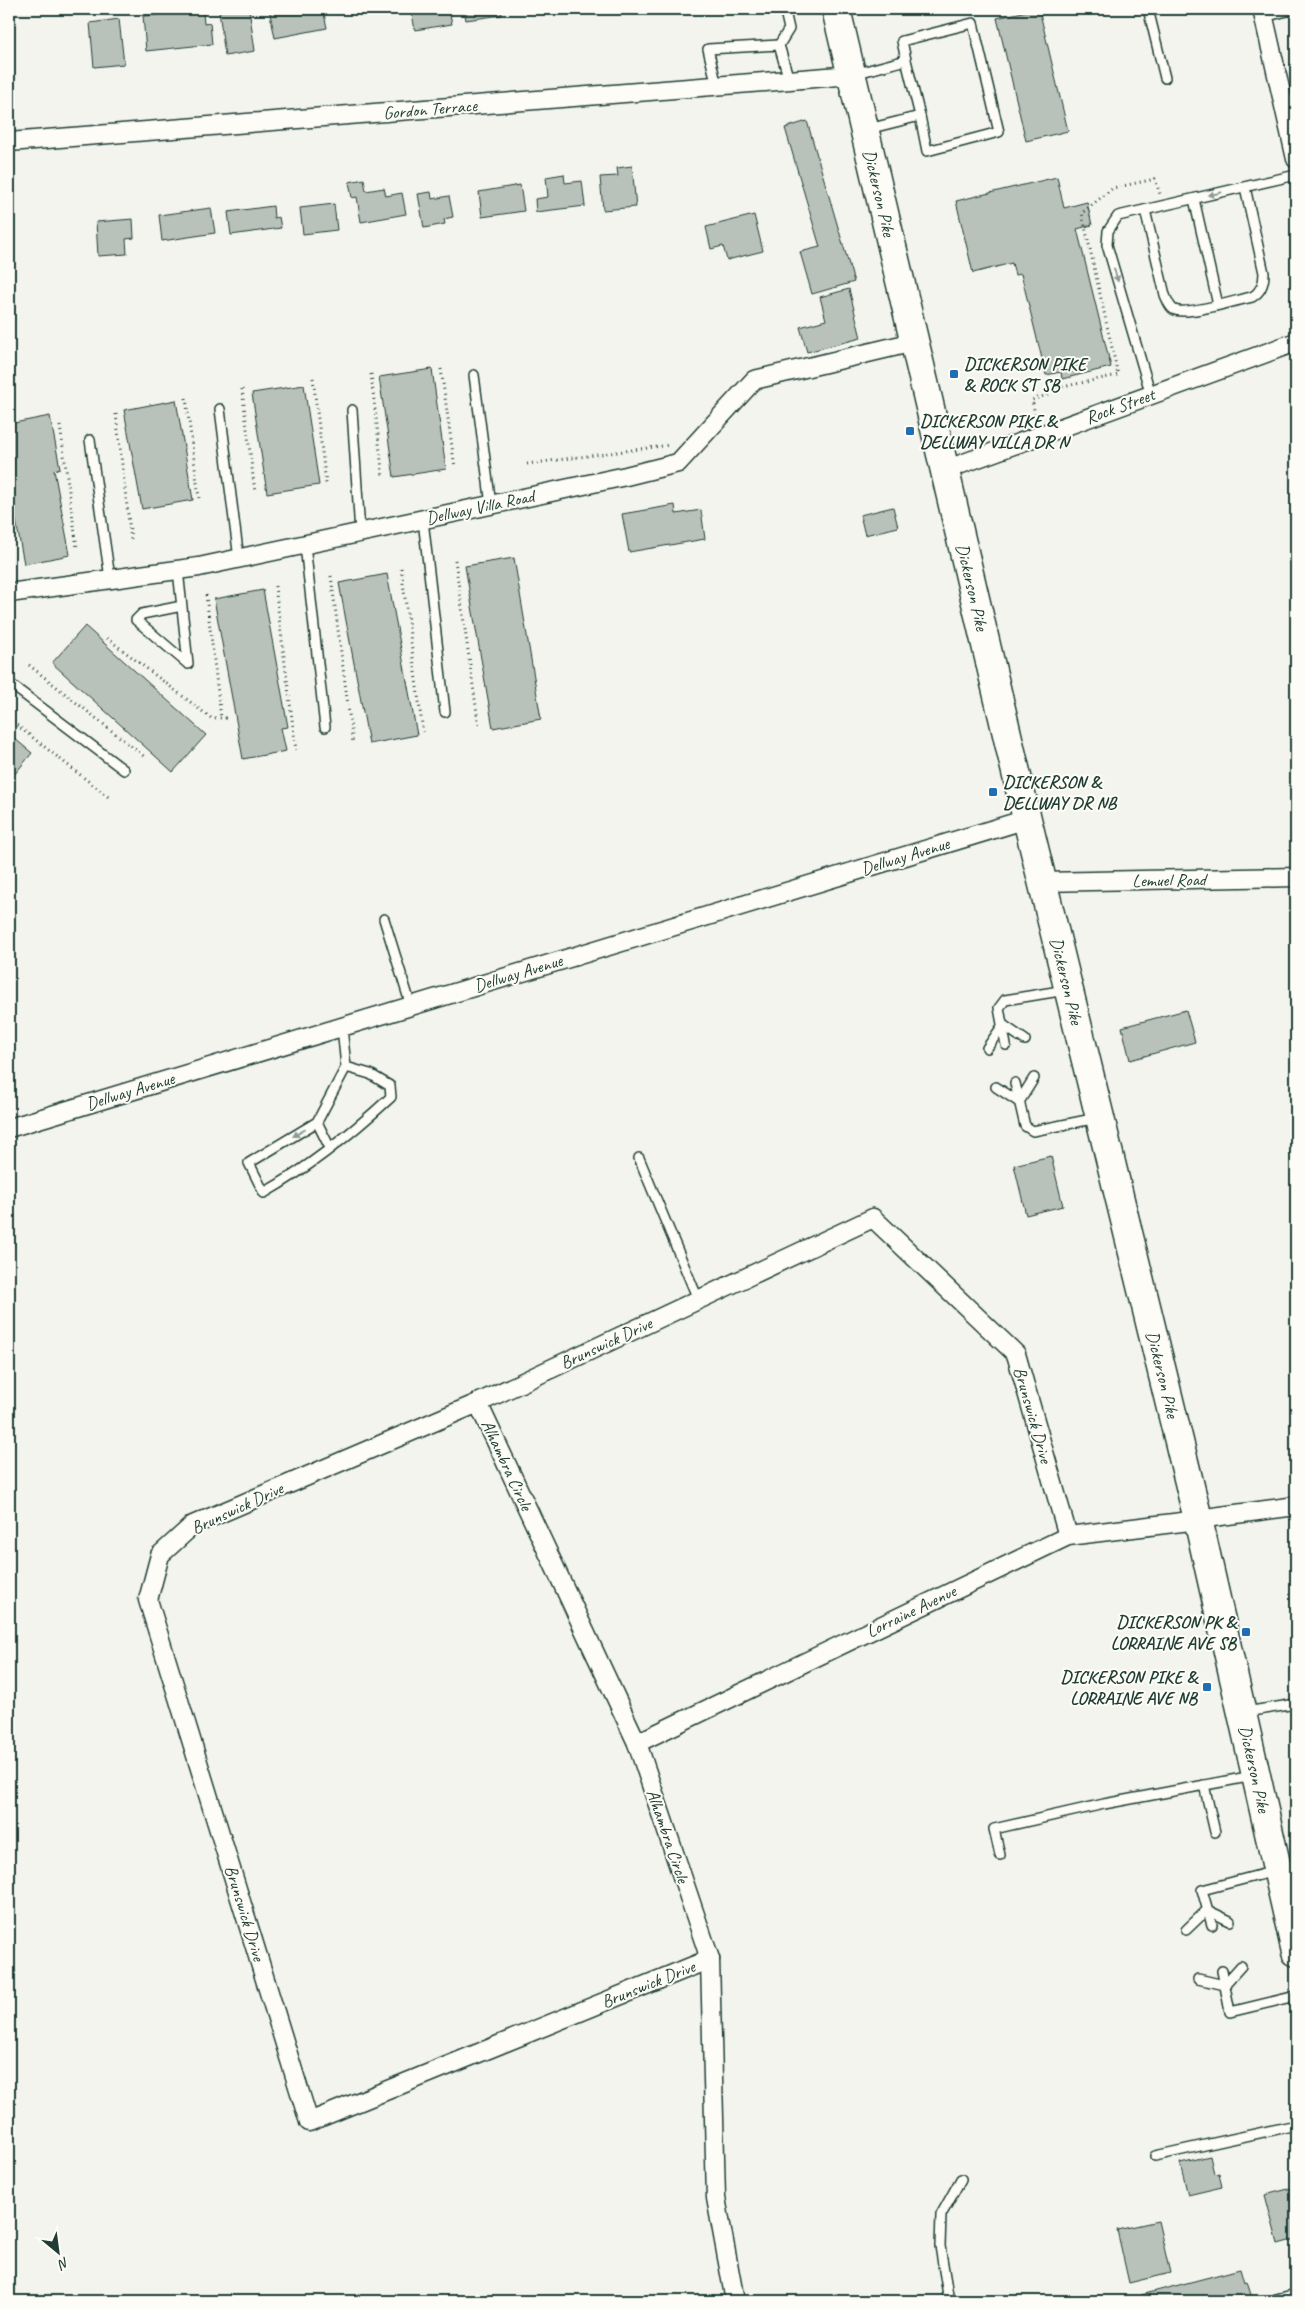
<svg xmlns="http://www.w3.org/2000/svg" width="1305" height="2310" font-family="Caveat,sans-serif">
  <rect width="100%" height="100%" fill="#f4f4ef"/>
  <filter id="ink" filterUnits="userSpaceOnUse"><feTurbulence type="fractalNoise" baseFrequency=".02" numOctaves="2"/><feDisplacementMap in="SourceGraphic" scale="10" xChannelSelector="R" yChannelSelector="G"/><feConvolveMatrix kernelMatrix="1 2 1 2 8 2 1 2 1" color-interpolation-filters="sRGB"/></filter>
  <g filter="url(#ink)">
    <g fill="#b9c1bb" stroke="#1f3d34">
      <path d="M236 9H249L255 51 225 56 219 11Z"/>
      <path d="M269 9H323L327 28 275 38Z"/>
      <path d="M411 9H449L452 24 415 30Z"/>
      <path d="M464 9H501L502 15 466 20Z"/>
      <path d="M1035 9H1039L1068 131 1026 141 997 18Z"/>
      <path d="M203 11 204 24 210 23 212 44 146 51 143 16Z"/>
      <path d="M119 19 124 64 94 67 90 23Z"/>
      <path d="M807 121 854 282 812 294 800 252 820 247 785 128Z"/>
      <path d="M632 166 636 207 603 210 600 177 618 176 617 168Z"/>
      <path d="M564 174 565 183 582 181 585 206 536 212 535 199 548 197 546 177Z"/>
      <path d="M1057 177 1064 208 1087 202 1092 225 1077 229 1111 367 1062 379 1061 372 1046 375 1021 274 1015 275 1012 263 973 273 956 201Z"/>
      <path d="M364 179 366 191 384 188 386 196 402 193 406 214 361 222 357 197 352 198 349 182Z"/>
      <path d="M520 185 524 211 482 217 479 192Z"/>
      <path d="M431 192 432 199 449 196 453 217 444 219 445 224 424 228 418 194Z"/>
      <path d="M334 204 337 230 303 234 300 208Z"/>
      <path d="M273 206 274 218 279 217 281 228 231 235 228 212Z"/>
      <path d="M211 208 215 233 162 241 159 215Z"/>
      <path d="M754 215 763 251 727 260 723 246 711 249 706 227Z"/>
      <path d="M133 219 134 238 126 239 127 254 98 256 96 222Z"/>
      <path d="M849 289 861 338 807 352 800 327 826 320 820 297Z"/>
      <path d="M432 369 446 469 394 477 379 377Z"/>
      <path d="M304 385 319 485 267 493 252 393Z"/>
      <path d="M176 400 193 500 142 509 124 410Z"/>
      <path d="M50 416 60 468 54 470 70 555 24 564 9 484V424Z"/>
      <path d="M675 505 676 514 701 510 705 539 629 552 622 514Z"/>
      <path d="M893 507 898 527 865 535 860 515Z"/>
      <path d="M514 558 541 719 493 728 465 566Z"/>
      <path d="M387 574 417 735 369 744 339 583Z"/>
      <path d="M263 590 288 727 281 728 286 751 243 759 214 599Z"/>
      <path d="M85 626 206 735 173 772 52 663Z"/>
      <path d="M9 734 32 753 9 781Z"/>
      <path d="M1186 1010 1195 1042 1130 1060 1122 1027Z"/>
      <path d="M1051 1156 1063 1206 1026 1215 1014 1165Z"/>
      <path d="M1210 2156 1214 2174 1219 2173 1222 2187 1188 2195 1180 2163Z"/>
      <path d="M1296 2187V2239L1278 2244 1265 2195Z"/>
      <path d="M1158 2221 1170 2273 1129 2283 1117 2230Z"/>
      <path d="M1240 2269 1244 2283 1247 2282 1253 2301H1143L1141 2295Z"/>
    </g>
    <g fill="none" stroke-linecap="round" stroke-linejoin="round">
      <defs>
        <g id="lane">
          <path d="M1148 9 1165 78"/>
          <path d="M1264 17 1295 9"/>
          <path d="M779 45 789 29 786 16"/>
          <path d="M906 60 902 41 973 23 999 132 927 151 920 116"/>
          <path d="M854 74 906 60 920 116 868 129"/>
          <path d="M717 86 708 49 779 45 789 80"/>
          <path d="M1194 199 1218 305"/>
          <path d="M1145 210 1165 295C1167 300 1169 306 1173 309 1184 317 1237 300 1252 297 1261 292 1264 283 1264 273L1245 187"/>
          <path d="M474 375 491 505"/>
          <path d="M1151 395 1107 245 1108 231 1118 216 1296 175"/>
          <path d="M220 409 239 559"/>
          <path d="M352 410 360 533"/>
          <path d="M90 440 110 578"/>
          <path d="M423 520 445 712"/>
          <path d="M305 545 325 727"/>
          <path d="M178 570 188 664 136 620 142 614 182 606"/>
          <path d="M9 683 124 770"/>
          <path d="M384 919 411 1006"/>
          <path d="M1003 1025 1025 1040"/>
          <path d="M342 1027 346 1067 317 1122 249 1163 264 1193C310 1167 352 1133 391 1097L390 1086 370 1074 346 1067"/>
          <path d="M1006 1045 999 1008 1005 1000 1066 990"/>
          <path d="M987 1048 1003 1025"/>
          <path d="M1015 1083 1025 1126 1033 1131 1097 1118"/>
          <path d="M996 1087 1019 1102"/>
          <path d="M1019 1102 1034 1078"/>
          <path d="M317 1122 330 1148"/>
          <path d="M639 1158 698 1299"/>
          <path d="M1245 1712 1296 1704"/>
          <path d="M1204 1785 1215 1832"/>
          <path d="M1000 1855 994 1829 1104 1804 1253 1776"/>
          <path d="M1207 1910 1230 1921"/>
          <path d="M1212 1925 1202 1890 1275 1871"/>
          <path d="M1186 1930 1207 1910"/>
          <path d="M1222 1971 1230 2012 1296 1996"/>
          <path d="M1198 1979 1224 1985"/>
          <path d="M1224 1985 1241 1966"/>
          <path d="M1155 2156 1296 2125"/>
          <path d="M1276 2299 1296 2294"/>
          <path d="M949 2301 940 2246 941 2215 961 2179"/>
        </g>
        <g id="street">
          <path d="M1262 9 1296 159"/>
          <path d="M9 142 852 75"/>
          <path d="M945 470 1296 342"/>
          <path d="M9 593 199 567 626 476 678 463 754 380 914 342"/>
          <path d="M1042 882 1296 877"/>
          <path d="M9 1128 1027 819"/>
          <path d="M478 1403 637 1743 710 1959 716 2198 735 2301"/>
          <path d="M1198 1519 1296 1506"/>
          <path d="M637 1743 1068 1536 1198 1520"/>
          <path d="M710 1959 309 2122 148 1600 160 1555 193 1525 478 1403 873 1218 1016 1354 1068 1536"/>
        </g>
        <g id="primary">
          <path id="s1" d="M836 9 1027 819 1198 1519 1296 1952"/>
        </g>
      </defs>
      <use href="#lane" stroke="#1f3d34" stroke-width="12"/>
      <use href="#street" stroke="#1f3d34" stroke-width="21"/>
      <use href="#primary" stroke="#1f3d34" stroke-width="31"/>
      <g stroke="#1f3d34" stroke-width="3" stroke-dasharray="1 4" stroke-linecap="butt">
        <path d="M441 369 455 468"/>
        <path d="M371 374 383 478"/>
        <path d="M313 378 326 484"/>
        <path d="M242 389 255 492"/>
        <path d="M186 398 199 498"/>
        <path d="M116 414 131 540"/>
        <path d="M1036 419 1032 400 1047 395 1048 390 1118 375 1082 213 1113 188 1155 179 1160 194"/>
        <path d="M60 426 77 548"/>
        <path d="M527 464 670 445"/>
        <path d="M455 560 479 727"/>
        <path d="M401 568 423 732"/>
        <path d="M331 576 353 744"/>
        <path d="M275 586 296 750"/>
        <path d="M206 595 221 718"/>
        <path d="M107 638 211 718H226"/>
        <path d="M29 665 146 758"/>
        <path d="M9 719 111 799"/>
      </g>
      <use href="#lane" stroke="#fdfcf7" stroke-width="9"/>
      <use href="#street" stroke="#fdfcf7" stroke-width="18"/>
      <use href="#primary" stroke="#fdfcf7" stroke-width="28"/>
    </g>
    <defs><path id="oneway-solid" d="M-6-.8H1V-3.2L6.5 0L1 3.2V.8H-6Z" transform="scale(1.25)"/></defs>
    <g fill="#8e9c96">
      <use href="#oneway-solid" transform="translate(1215 194) rotate(167)"/>
      <use href="#oneway-solid" transform="translate(1116 275) rotate(73)"/>
      <use href="#oneway-solid" transform="translate(299 1133) rotate(150)"/>
    </g>
  </g>
  <g fill="#1f6fb2" stroke="#fdfcf7" stroke-width="2">
    <rect x="949" y="369" width="10" height="10" rx="2.5"/>
    <rect x="905" y="426" width="10" height="10" rx="2.5"/>
    <rect x="988" y="787" width="10" height="10" rx="2.5"/>
    <rect x="1241" y="1627" width="10" height="10" rx="2.5"/>
    <rect x="1202" y="1682" width="10" height="10" rx="2.5"/>
  </g>
  <g text-anchor="middle" dominant-baseline="central" stroke-width="4" stroke-linejoin="round" paint-order="stroke">
    <g font-size="18" fill="#1f3d34" stroke="#fdfcf7">
      <text transform="translate(430 109) rotate(-5)">Gordon Terrace</text>
      <text stroke="none"><textPath href="#s1" startOffset="189">Dickerson Pike</textPath></text>
      <text transform="translate(1120 406) rotate(-20)">Rock Street</text>
      <text transform="translate(480 507) rotate(-12)">Dellway Villa Road</text>
      <text stroke="none"><textPath href="#s1" startOffset="594">Dickerson Pike</textPath></text>
      <text transform="translate(905 856) rotate(-17)">Dellway Avenue</text>
      <text transform="translate(1169 880) rotate(-1)">Lemuel Road</text>
      <text transform="translate(518 973) rotate(-17)">Dellway Avenue</text>
      <text stroke="none"><textPath href="#s1" startOffset="999">Dickerson Pike</textPath></text>
      <text transform="translate(130 1091) rotate(-17)">Dellway Avenue</text>
      <text transform="translate(606 1343) rotate(-25)">Brunswick Drive</text>
      <text stroke="none"><textPath href="#s1" startOffset="1404">Dickerson Pike</textPath></text>
      <text transform="translate(1033 1415) rotate(74)">Brunswick Drive</text>
      <text transform="translate(507 1465) rotate(65)">Alhambra Circle</text>
      <text transform="translate(237 1508) rotate(-25)">Brunswick Drive</text>
      <text transform="translate(911 1611) rotate(-26)">Lorraine Avenue</text>
      <text stroke="none"><textPath href="#s1" startOffset="1809">Dickerson Pike</textPath></text>
      <text transform="translate(668 1836) rotate(71)">Alhambra Circle</text>
      <text transform="translate(245 1913) rotate(73)">Brunswick Drive</text>
      <text transform="translate(648 1984) rotate(-22)">Brunswick Drive</text>
    </g>
    <g font-size="18" font-weight="bold" fill="#1f3d34" stroke="#fdfcf7" text-anchor="start">
      <text x="964" y="364">DICKERSON PIKE<tspan x="964" dy="21">&amp; ROCK ST SB</tspan></text>
      <text x="920" y="421">DICKERSON PIKE &amp;<tspan x="920" dy="21">DELLWAY VILLA DR N</tspan></text>
      <text x="1003" y="782">DICKERSON &amp;<tspan x="1003" dy="21">DELLWAY DR NB</tspan></text>
      <text x="1236" y="1622" text-anchor="end">DICKERSON PK &amp;<tspan x="1236" dy="21">LORRAINE AVE SB</tspan></text>
      <text x="1197" y="1677" text-anchor="end">DICKERSON PIKE &amp;<tspan x="1197" dy="21">LORRAINE AVE NB</tspan></text>
    </g>
  </g>
  <rect width="1305" height="2310" fill="none" stroke="#fdfcf7" stroke-width="30"/>
  <rect x="15" y="15" width="1275" height="2280" fill="none" stroke="#1f3d34" stroke-width="2" filter="url(#ink)"/>
  <g transform="translate(58 2252) rotate(151)" stroke="#fdfcf7" stroke-width="4" paint-order="stroke">
  <path d="M0-4L9 19L0 12L-9 19Z" fill="#1f3d34"/>
  <text y="-8" font-size="14" font-weight="bold" text-anchor="middle" fill="#1f3d34">N</text>
  </g>
</svg>
